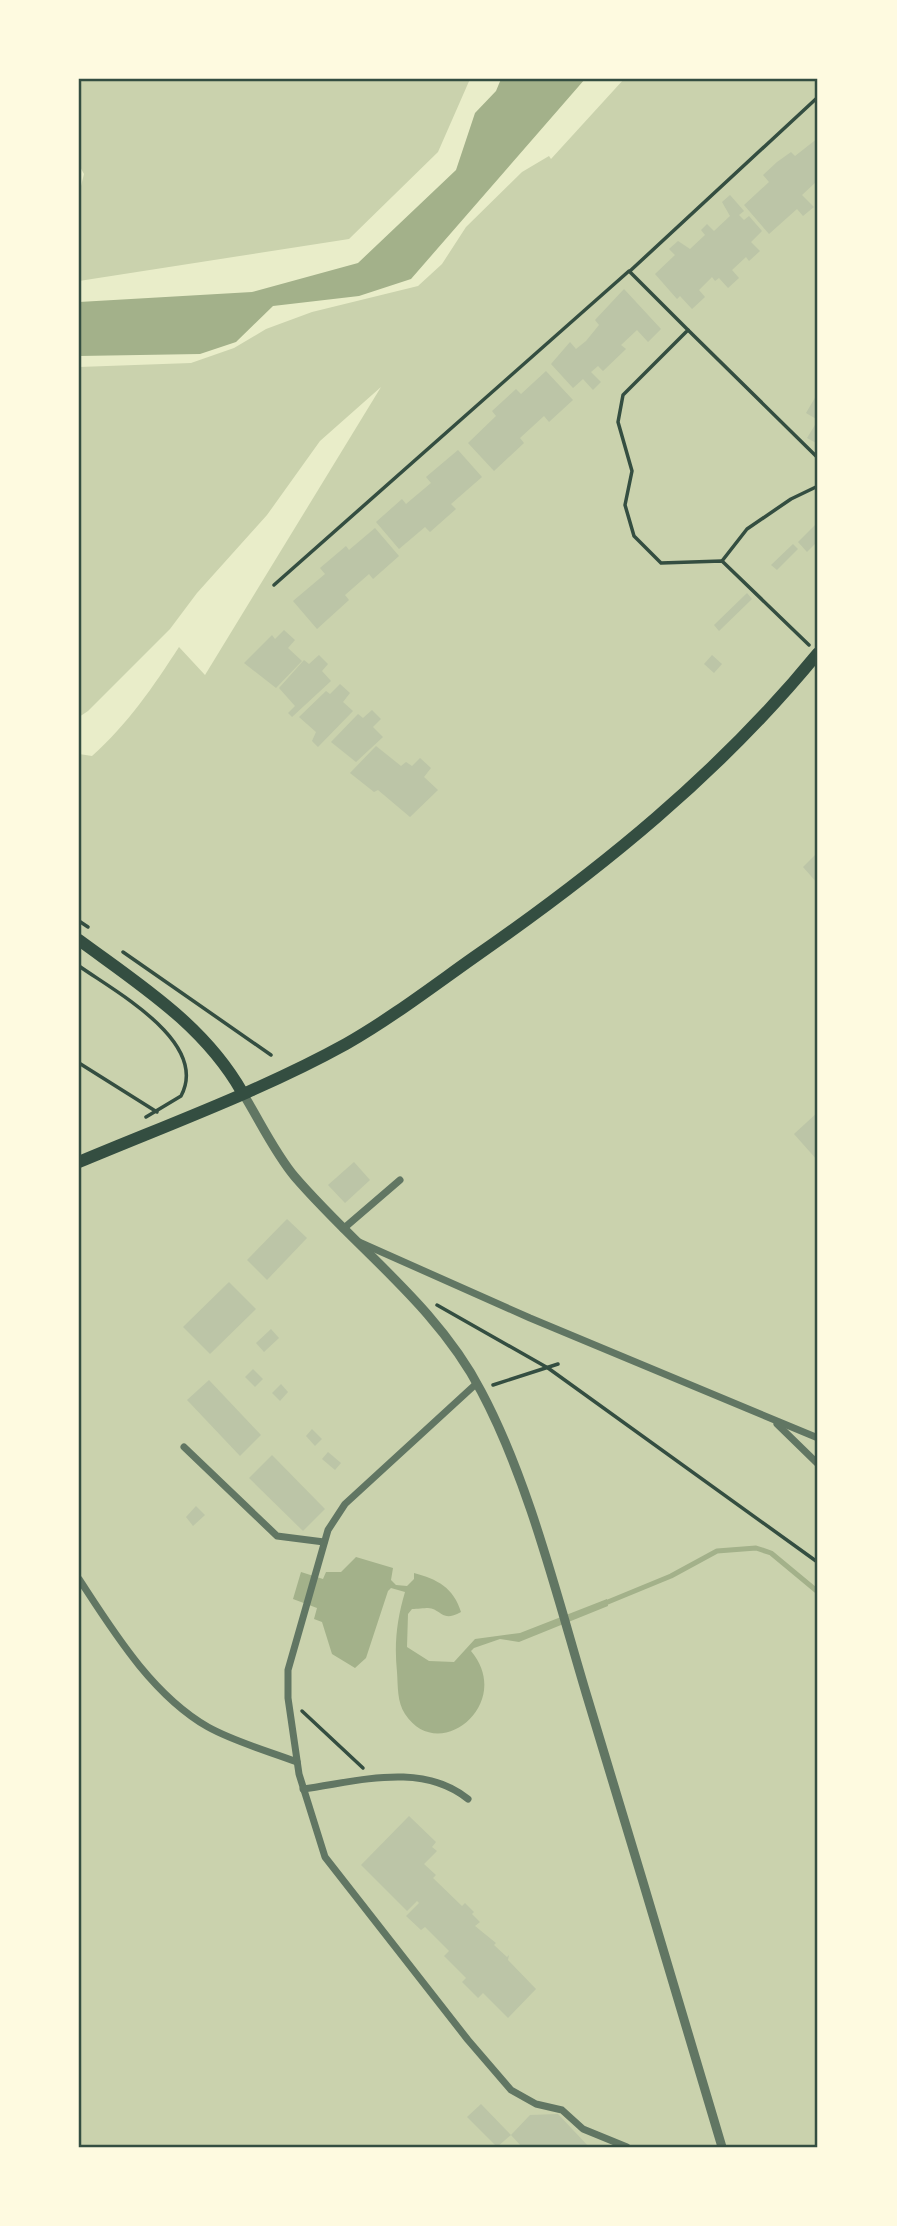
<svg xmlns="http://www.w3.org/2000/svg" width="897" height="2226" font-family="'Fira Sans',sans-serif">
  <rect width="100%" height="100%" fill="#e9edc9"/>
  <g fill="#cad2ad">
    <path d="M79 79H470L438 152 349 239 79 281V194L84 174 79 165Z"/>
    <path d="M624 79H818V2147H79V754L92 756C128 724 153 687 179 647L205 675 381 387 320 441 267 515 197 593 170 629 88 711 79 717V367L191 363 234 348 266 329 312 312 418 286 442 264 466 227 522 172 549 156 551 159Z"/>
  </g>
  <g fill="#a3b18a">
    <path d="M501 79H585L411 279 359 296 273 306 236 342 200 354 79 356V302L252 292 358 263 456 170 475 113 496 91Z"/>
    <path d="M356 1557 393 1568 391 1580 396 1585 407 1586 414 1579V1573C437 1579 454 1588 461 1612 441 1623 442 1609 428 1608 424 1608 417 1609 412 1609L408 1614 407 1647 429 1661 454 1662 475 1639 520 1633 607 1599 608 1606 519 1642 500 1639 474 1648 471 1651C515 1703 439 1766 405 1714 397 1702 398 1686 397 1672 394 1643 397 1619 405 1592L391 1588 388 1591 366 1658 355 1668 332 1654 322 1622 314 1619 317 1608 293 1599 301 1572 323 1579 326 1572H341Z"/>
  </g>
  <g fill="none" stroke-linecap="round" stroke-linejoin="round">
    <path stroke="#a3b18a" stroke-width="5" d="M603 1604 671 1576 717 1551 756 1548 771 1553 818 1592"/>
  </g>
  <g fill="#bcc5a7">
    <path d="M818 138V184L816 182 802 195 814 207 803 216 797 209 769 234 744 205 769 182 763 175 777 162 791 152 795 156Z"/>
    <path d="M730 195 744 211 739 215 744 220 749 216 762 231 751 242 760 251 749 261 746 257 732 270 739 278 728 288 719 278 715 281 712 277 699 290 705 297 692 309 680 296 677 299 655 274 675 255 669 249 678 241 690 249 705 235 701 230 707 224 714 231 730 216 722 202Z"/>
    <path d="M624 289 661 329 648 342 637 330 621 345 626 349 603 371 598 366 591 372 601 382 593 390 583 379 573 388 551 364 570 342 576 349 586 341 599 325 595 320Z"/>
    <path d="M546 371 573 400 549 422 544 416 520 438 524 443 494 471 468 443 496 416 492 411 516 389 521 394Z"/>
    <path d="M816 396 818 397V444L807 438 818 420 806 413Z"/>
    <path d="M458 450 482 477 451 504 456 509 430 532 425 527 399 549 376 522 402 499 406 504 431 483 426 477Z"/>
    <path d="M818 522V541L807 552 798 542Z"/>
    <path d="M375 528 399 556 373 579 369 574 345 595 349 600 317 629 293 601 325 574 320 568 346 546 349 550Z"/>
    <path d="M793 544 798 549 777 570 771 565Z"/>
    <path d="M747 593 752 599 719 631 714 625Z"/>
    <path d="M284 630 295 640 288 648 302 661 276 688 244 663 272 635 275 639Z"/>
    <path d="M319 655 328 664 322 671 331 681 292 717 288 713 295 706 279 688 304 660 309 664Z"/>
    <path d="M712 655 722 664 714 673 704 664Z"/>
    <path d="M340 684 350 693 343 702 353 711 318 747 312 741 316 732 299 717 326 691 330 694Z"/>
    <path d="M372 710 381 719 373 727 383 737 356 762 331 742 358 714 363 718Z"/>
    <path d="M376 746 401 766 406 762 412 766 420 758 431 768 424 777 438 790 410 817 378 790 374 792 350 773Z"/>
    <path d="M818 852V884L803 867Z"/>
    <path d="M818 1112V1161L794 1134Z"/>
    <path d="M354 1162 370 1180 345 1203 328 1185Z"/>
    <path d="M287 1219 307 1238 267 1280 247 1260Z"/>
    <path d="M229 1282 256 1309 210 1354 183 1327Z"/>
    <path d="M271 1329 279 1338 264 1352 256 1343Z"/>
    <path d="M253 1369 263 1379 255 1387 245 1377Z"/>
    <path d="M209 1380 261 1435 240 1456 187 1400Z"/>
    <path d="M281 1384 288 1392 280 1401 272 1393Z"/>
    <path d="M312 1429 322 1439 315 1446 306 1436Z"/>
    <path d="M328 1452 341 1463 335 1470 322 1459Z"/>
    <path d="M272 1455 325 1509 303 1531 249 1478Z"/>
    <path d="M196 1506 205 1515 193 1526 186 1517Z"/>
    <path d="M409 1816 436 1842 432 1847 437 1851 424 1864 436 1875 433 1878 462 1906 465 1903 474 1912 472 1914 480 1922 475 1926 496 1943 494 1945 507 1957 509 1955 508 1960 536 1989 508 2018 483 1993 478 1998 462 1982 466 1978 444 1956 449 1951 425 1927 421 1930 406 1916 419 1903 417 1901 407 1911 361 1865Z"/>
    <path d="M481 2104 511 2135 497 2147 467 2117Z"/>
    <path d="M558 2114 589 2147H522L511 2135 530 2115Z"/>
  </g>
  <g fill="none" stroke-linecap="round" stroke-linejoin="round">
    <g stroke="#344e41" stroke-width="3.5">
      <path d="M630 271 818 97"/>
      <path d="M688 330 818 458"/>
      <path d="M722 561 747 529 791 499 818 486"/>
      <path d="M274 585 629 271 688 330 623 395 618 422 632 471 625 505 634 536 661 563 722 561 809 645"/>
      <path d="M79 921 88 927"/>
      <path d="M123 952 271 1055"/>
      <path d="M79 966C114 991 210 1042 181 1096L146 1117"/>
      <path d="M79 1063 157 1112"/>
      <path d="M437 1305 548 1368 816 1561"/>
      <path d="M493 1385 558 1364"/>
      <path d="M302 1711 363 1768"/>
    </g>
    <g stroke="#617663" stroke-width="7">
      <path d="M343 1229 400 1180"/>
      <path d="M359 1242 530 1318 818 1438"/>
      <path d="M477 1383 345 1504 328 1530 288 1670V1698L299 1774 325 1857 468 2040 511 2090 536 2104 562 2110 583 2129 627 2147"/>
      <path d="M777 1424 818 1464"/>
      <path d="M184 1447 277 1536 324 1542"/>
      <path d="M79 1579C113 1631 152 1695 208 1727 235 1742 268 1751 297 1762"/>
      <path d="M303 1789C357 1782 421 1761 468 1799"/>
    </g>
    <path stroke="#617663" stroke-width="9" d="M242 1092C259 1119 274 1152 295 1177 357 1249 437 1306 481 1391 528 1479 557 1596 586 1693 632 1844 677 1996 722 2147"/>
    <g stroke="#344e41" stroke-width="12">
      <path d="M79 940C140 985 204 1025 242 1092"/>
      <path d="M79 1162C167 1125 263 1090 346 1044 390 1019 432 987 473 958 600 870 720 773 818 653"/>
    </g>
  </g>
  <rect width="897" height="2226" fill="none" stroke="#fefae0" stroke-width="161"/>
  <rect x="80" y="80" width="736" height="2066" fill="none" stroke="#344e41" stroke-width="2.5"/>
</svg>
